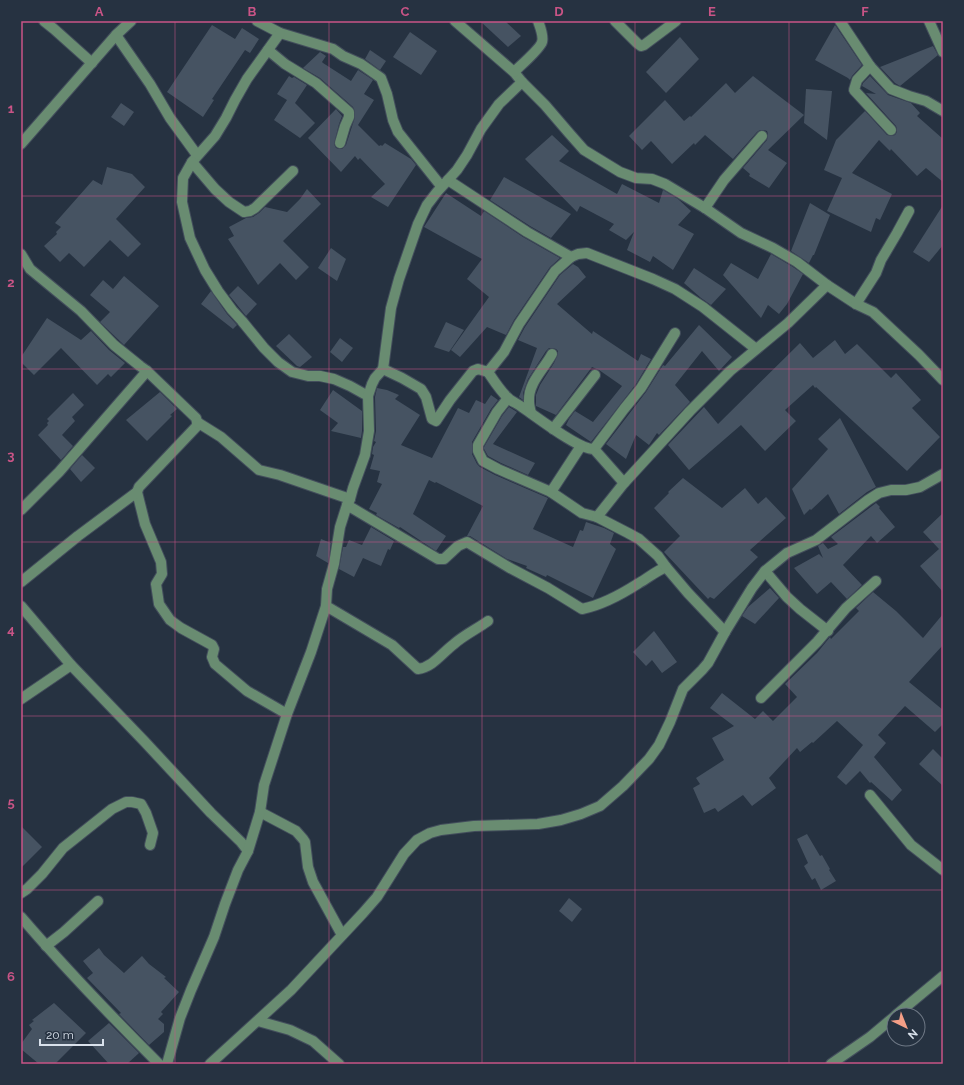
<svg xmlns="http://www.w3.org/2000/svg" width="964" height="1085" font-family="Raleway,sans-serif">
  <rect width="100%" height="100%" fill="#263241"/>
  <g fill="#465362">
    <path d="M480 21H505L521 36 508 47Z"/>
    <path d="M212 25 235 39 242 28 259 39 250 53 245 50 212 99 214 100 203 117 167 92Z"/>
    <path d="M835 25 862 65 852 76 850 80 848 78 815 60Z"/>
    <path d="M410 32 437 51 421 75 393 57Z"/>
    <path d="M680 37 699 59 666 93 646 72Z"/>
    <path d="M933 46 938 55 900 86 895 83 880 67Z"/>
    <path d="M370 50 386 61 380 70 365 59Z"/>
    <path d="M320 52 326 56 322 62 323 63 351 81 358 70 373 80 364 94 374 100 358 125 379 146 381 145 382 146 385 143 411 159 416 165 388 207 371 197 385 184 360 158 358 160 355 156 341 172 308 138 336 109 342 116 339 124 334 144 336 148 339 149H342L346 145 355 117V112L353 107 320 78 303 68Z"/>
    <path d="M289 76 292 78 294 77 307 85 295 103 315 123 300 138 274 120 287 100 277 94Z"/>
    <path d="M753 76 804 115 768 150 787 163 769 188 749 176 750 174 743 168 767 140 768 134 767 131 764 130H760L757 132 733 159 705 135 695 145 694 143 672 164 651 141 642 150 629 136 665 100 684 121 690 116 691 117 726 83 735 93Z"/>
    <path d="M870 76 888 95 911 103 920 113 917 116 943 139V182L926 168 917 176 891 149 890 151 879 140 852 173 892 194 880 220 876 218 871 232 827 211 842 178 824 170 836 140 865 111 887 135 892 136 895 135 897 132V129L896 126 866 93 876 94 862 86 863 83Z"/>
    <path d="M806 89 832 91 827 140 804 123Z"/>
    <path d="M121 103 134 112 124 126 111 117Z"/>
    <path d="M552 135 569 151 559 161 617 194 622 184 659 203 663 190 678 199 691 211 678 225 694 234 673 270 653 256 650 262 627 250 634 232 626 240 609 230 614 224 580 206 577 212 525 159Z"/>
    <path d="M107 167 132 174 145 187 116 219 141 244 128 257 110 240 84 267 69 253 60 262 44 246 57 234 56 232 61 227 55 223 93 180 102 185Z"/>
    <path d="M504 177 571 214 551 238 530 226 490 200Z"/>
    <path d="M307 189 321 204 283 241 309 267 296 280 280 263 258 285 228 239 234 236 229 227 246 218 253 217 259 213 265 207 287 212 300 199Z"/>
    <path d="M446 193 481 216 484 211 523 237 560 258 550 267 514 320 506 335 487 327 460 357 451 350 489 297 467 279 482 259 424 227Z"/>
    <path d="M810 203 830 215 814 255H813L809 263 791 251Z"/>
    <path d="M943 205V245L929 262 913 252Z"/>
    <path d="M331 248 346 259 337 281 318 268Z"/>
    <path d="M771 254 793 267 803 274 787 304 779 314 768 305 761 318 723 275 731 263 758 279Z"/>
    <path d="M573 264 578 267 586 277 557 304 592 334 593 331 638 361 641 354 651 359 636 384 591 442 566 425 569 419 575 411 593 422 622 386 599 370 592 367 556 415 536 406V395L540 385 554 363 558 354V351L556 349 552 348H549L546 351 528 379 523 393V400L519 397 537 348 518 340 525 327 560 275Z"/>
    <path d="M694 268 726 289 711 305 701 298 684 283Z"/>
    <path d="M124 276 159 306 124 345 100 322 110 312 90 295 103 280 113 289Z"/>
    <path d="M238 286 257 304 246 316 229 295Z"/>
    <path d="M211 291 227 314 237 325 233 329 201 304Z"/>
    <path d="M47 318 81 340 91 331 109 350 125 363 111 377 108 374 97 385 61 348 34 375 21 362V357Z"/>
    <path d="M446 322 464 330 449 352 434 347Z"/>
    <path d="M699 325 732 357 719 371 702 351 675 385 690 402 659 435 657 433 649 445 636 435 626 459 606 444 646 392 663 365 665 366Z"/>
    <path d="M289 334 312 357 300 367 297 366 276 346Z"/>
    <path d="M340 338 353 348 342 362 330 352Z"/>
    <path d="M835 340 845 354 857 344 891 378 896 373 921 400 912 408 940 437 907 471 816 387 815 388 813 385 785 410 796 421 765 451 741 425 689 470 668 445 704 407 718 424 800 343 813 358Z"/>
    <path d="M377 388 387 390 399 395 395 399 420 415 401 445 432 458 458 408 469 413 476 400 485 404 491 395 498 400 491 409 472 442V454L477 464 480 467 495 475 548 498 533 529 573 547 580 530 583 531 586 522 604 528 614 533 610 544 616 549 593 598 547 575 546 577 526 568 527 566 507 559 470 536H467L483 506 436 482 435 483 429 480 413 514 446 536 436 551 400 527 399 528 376 515 377 513 369 509 382 484 377 482 380 471 370 469 374 455 372 454 373 447 376 442 374 441 376 431 375 397Z"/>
    <path d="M333 390 362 411V431L361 438 331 431 338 423 320 410Z"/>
    <path d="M160 392 177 409 170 415 172 416 147 441 126 420Z"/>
    <path d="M73 393 84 405 72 417 75 421 62 435 73 446 61 460 38 435 48 425 47 423 49 421 47 419Z"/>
    <path d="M509 407 517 412 493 444 535 463 528 475 501 463 488 456 484 449V447L502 416Z"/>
    <path d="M840 418 876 487 867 492 839 514 828 494 811 510 810 509 804 515 792 489 828 449 818 439Z"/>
    <path d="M82 455 95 468 81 482 70 469Z"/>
    <path d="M683 478 722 508 745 488 758 504 766 497 786 518 750 550 758 557 714 599 710 597 708 599 664 552 680 536 654 508 669 493 668 492Z"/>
    <path d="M876 503 880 507 879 508 895 527 877 543 871 536 843 565 862 585 847 599 831 582 817 594 794 568 819 554 823 558 818 546 823 543 828 549 838 544 831 537Z"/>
    <path d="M943 513V592L920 566 939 549 923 532Z"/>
    <path d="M371 527 394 541 390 550 388 549 381 566 363 558 354 577 339 569 343 547H346L349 540 362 545Z"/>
    <path d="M321 539 331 543 328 563 316 556Z"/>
    <path d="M770 588 779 598 755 624 742 616 748 607Z"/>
    <path d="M873 592 896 611 923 638 943 614V645L909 682 943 710V724L935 732 905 706 878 735 886 743 874 757 902 790 892 801 871 782 870 783 860 771 846 785 837 777 863 745 837 721 813 743 812 742 800 752 797 748 769 778 776 788 752 806 743 795 718 812 715 808 704 813 693 788 700 784 696 778 724 760 712 738 734 726 710 708 722 693 755 719 763 711 773 721 797 697 785 684 817 653 830 637 831 639 859 611 856 608Z"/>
    <path d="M654 631 677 662 662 673 652 660 646 666 633 652Z"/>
    <path d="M933 749 943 759V786L919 764Z"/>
    <path d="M21 826 42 847 21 868Z"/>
    <path d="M807 834 820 856 822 855 830 869 829 870 836 881 821 890 815 878 812 880 804 866 808 863 797 839Z"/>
    <path d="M569 898 582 909 572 922 559 911Z"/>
    <path d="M99 948 104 955 124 973 142 956 149 964 166 977 164 978 179 992 161 1012 163 1014 158 1019 164 1024V1032L149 1045 119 1014 121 1013 87 978 93 973 83 961Z"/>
    <path d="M54 1003 86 1033 55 1064H39L21 1049V1044L32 1029 29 1025 34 1021 32 1020Z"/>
    <path d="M109 1023 139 1053 127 1064H109L88 1041Z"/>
  </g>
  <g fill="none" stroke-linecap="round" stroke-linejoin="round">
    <defs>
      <g id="minor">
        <path d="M44 21 54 29 92 63"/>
        <path d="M257 21 280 33 333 49 343 56 361 64 381 78 387 94 393 120 398 132 441 186"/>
        <path d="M455 21 514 72 522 82 545 105 569 133 584 150 620 172 636 178 652 179 665 184 705 208 741 233 773 248 797 262 827 285 856 304 873 312 919 355 943 380"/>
        <path d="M615 21 637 43 641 46 644 45 676 21"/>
        <path d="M840 21 870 66 891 89 909 96 926 101 943 111"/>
        <path d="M929 21 943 52"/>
        <path d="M280 33 247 79 235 100 226 118 215 136 192 162 183 178 182 202 190 238 205 270 218 291 232 310 242 321 264 348 278 362 292 372 308 376H320L334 379 350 386 368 396"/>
        <path d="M116 35 150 84 170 118 197 155"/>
        <path d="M268 50 285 64 316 83 349 112V117L345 126 340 143"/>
        <path d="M870 66 857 80 854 90 891 130"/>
        <path d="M514 72C520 66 540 49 542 42 544 36 540 27 538 21"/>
        <path d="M21 144 116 35 131 21"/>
        <path d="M192 162 215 189 229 202 244 212 250 211 255 208 293 171"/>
        <path d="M448 180 527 232 571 257 578 254 587 253 653 279 675 289 703 307 756 349"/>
        <path d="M705 208 724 180 762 136"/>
        <path d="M21 254 30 269 81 311 114 345 140 366 147 371 196 418 197 422V426L139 487 137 492 145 524 161 562 162 574 156 584 159 604 170 620 181 628 212 645 214 649 212 657 215 664 247 691 287 714"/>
        <path d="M856 304 876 273 881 260 897 233 909 211"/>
        <path d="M383 369 402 378 421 389 426 397 432 419 436 421 450 400 473 371 478 369 488 372C494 381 501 392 509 399 513 402 518 404 522 407 537 417 579 450 594 449L624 483"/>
        <path d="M488 372 504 352 519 324 555 271 571 257"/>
        <path d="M508 398 497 412 478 445V451L483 461 498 469 551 492 582 513 597 517"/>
        <path d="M531 413C530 409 529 405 529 401 528 383 544 369 552 354"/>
        <path d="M197 422 221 437 259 470 280 475 350 499"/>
        <path d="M553 429 595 375"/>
        <path d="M594 449 624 409 641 388 675 333"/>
        <path d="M551 492 581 446"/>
        <path d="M347 505 438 559H444L458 546 467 542 510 568 548 588 582 609C602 605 622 594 639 583 648 578 656 571 666 567"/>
        <path d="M21 510 59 472 147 371"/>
        <path d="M765 571 787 597 800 609 828 631"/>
        <path d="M21 582 78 536 137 492"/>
        <path d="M21 606 71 665 144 741 211 813 241 842 248 851"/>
        <path d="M326 606 392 645 418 669C433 667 442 653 454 644 464 635 477 629 488 621"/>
        <path d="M725 632 688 593 666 567 658 556 639 539 628 533 597 517 624 483 690 411 730 371 788 323 827 285"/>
        <path d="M761 698 817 642 846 608 876 581"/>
        <path d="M21 699 71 665"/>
        <path d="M870 795 911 845 943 870"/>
        <path d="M260 812 296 831 303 839 305 842 308 867 313 882 342 935"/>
        <path d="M21 893 27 889 42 874 63 848 112 809 126 802H132L141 804 146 813 153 833 150 845"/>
        <path d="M21 917C65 968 111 1016 159 1064"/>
        <path d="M46 946 64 932 98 901"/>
        <path d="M896 1015 943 976"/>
        <path d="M258 1021 290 1030 313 1041 339 1064"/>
        <path d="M167 1064 180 1018 191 990 214 937 225 904 238 870 248 851 260 812 264 785 287 714 311 652 326 606 327 589 334 564 340 527 347 505 350 499 353 488 365 455 369 431 368 396 372 384 375 378 383 369 391 308 399 279 418 224 427 205 437 192 457 170 467 155 481 129 499 104 522 82"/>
        <path d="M210 1064 291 990 363 913 377 897 404 854 417 840 430 833 441 830 474 826 538 824 561 820 581 814 600 806 623 786 649 759 659 745 670 722 683 689 702 670 708 663 725 632 752 588 765 571 787 553 816 540 868 500 879 493 891 490H906L920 487 943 474"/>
        <path d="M831 1064 870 1037 894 1017"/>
      </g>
    </defs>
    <use href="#minor" stroke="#434e5c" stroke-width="12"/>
    <use href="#minor" stroke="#698c71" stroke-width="10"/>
  </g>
  <path fill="none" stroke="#c95486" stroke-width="1" stroke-opacity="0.55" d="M175 21V1064M329 21V1064M482 21V1064M635 21V1064M789 21V1064M21 196H943M21 369H943M21 542H943M21 716H943M21 890H943"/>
  <rect width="964" height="1085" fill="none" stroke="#263241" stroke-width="44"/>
  <g transform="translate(906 1027) rotate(137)"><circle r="19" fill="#263241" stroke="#6e7885"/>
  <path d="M0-3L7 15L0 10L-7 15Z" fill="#f49e86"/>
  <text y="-6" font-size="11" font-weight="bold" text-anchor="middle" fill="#d9e1eb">N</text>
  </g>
  <path d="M40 1039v6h63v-6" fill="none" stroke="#d9e1eb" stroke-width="2"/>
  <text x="46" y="1039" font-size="12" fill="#d9e1eb" stroke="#263241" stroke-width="3" paint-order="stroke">20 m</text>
  <rect x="22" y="22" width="920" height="1041" fill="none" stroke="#c95486" stroke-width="1.5"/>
  <g font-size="13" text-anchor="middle" font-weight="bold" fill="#c95486">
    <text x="99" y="16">A</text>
    <text x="252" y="16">B</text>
    <text x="405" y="16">C</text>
    <text x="559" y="16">D</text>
    <text x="712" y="16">E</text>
    <text x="865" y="16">F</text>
    <text x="11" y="113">1</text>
    <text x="11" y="287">2</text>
    <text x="11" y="460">3</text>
    <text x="11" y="634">4</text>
    <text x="11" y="807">5</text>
    <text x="11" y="981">6</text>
  </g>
</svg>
